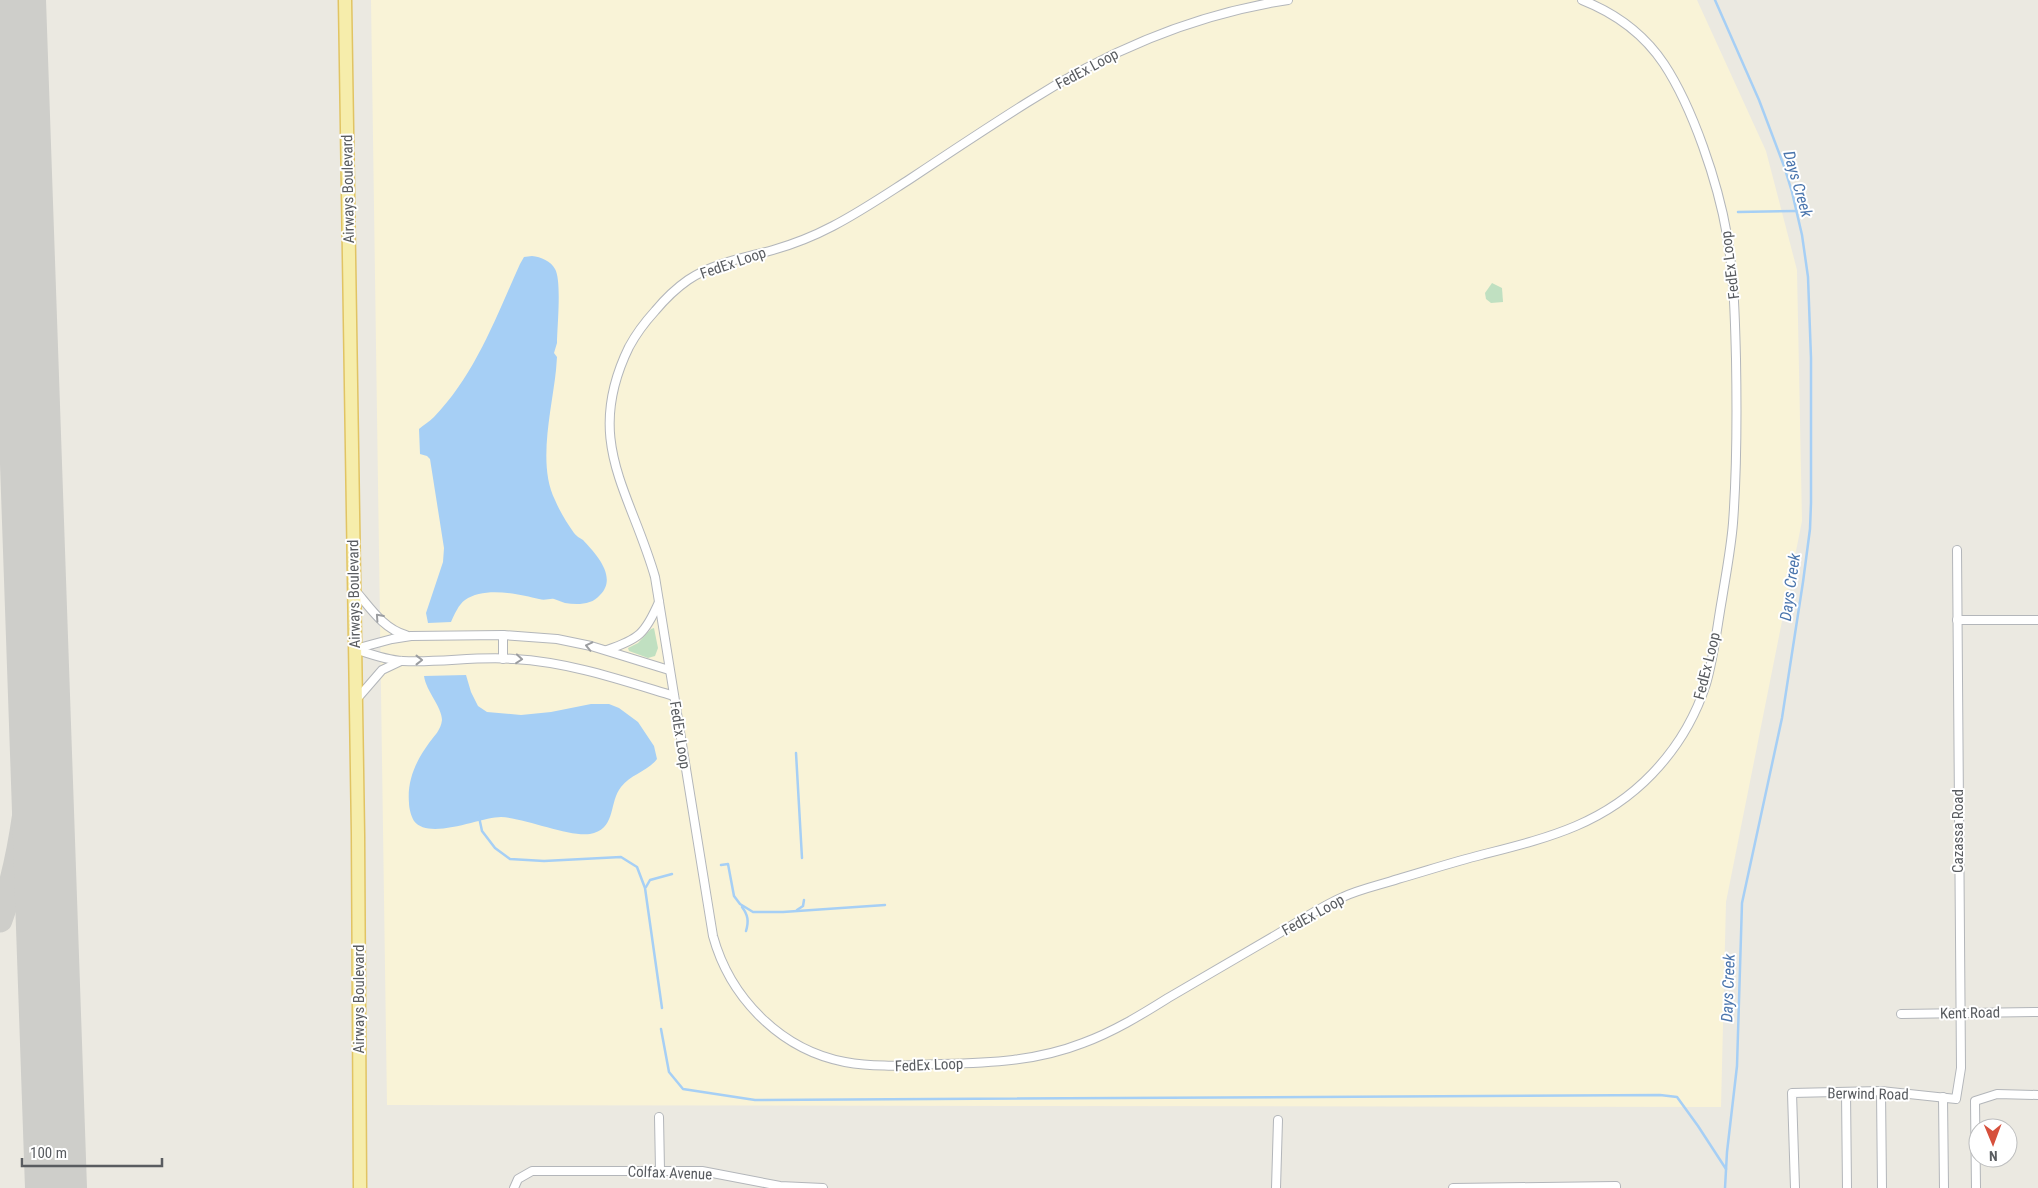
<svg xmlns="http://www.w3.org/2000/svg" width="2038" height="1188" font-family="'Roboto Condensed',sans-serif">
  <rect width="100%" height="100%" fill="#ebe9e1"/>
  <path fill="#f9f3d7" d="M371 0H1697L1766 151 1797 270 1802 521 1726 902 1721 1107 387 1105Z"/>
  <g fill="#c0e0c1">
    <path d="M1492 283 1502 288 1503 302 1491 303 1486 299 1485 293Z"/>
    <path d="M654 628 658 648 655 656 648 658 629 651 628 648 638 643 651 629Z"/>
  </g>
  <g fill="#a6cff5">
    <path d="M532 256C541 257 551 261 555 269 562 281 557 328 557 343L554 353 557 357 556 370C552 409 537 464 555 500 560 512 567 523 574 533 576 536 580 538 583 540 596 554 618 577 600 595 592 605 577 605 565 603 561 602 558 600 554 599 550 598 545 601 539 599 519 594 484 586 465 600 459 604 454 615 451 622L428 623 426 613 443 562 444 548 430 459 427 456 420 454 419 429C423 425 429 422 434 417 475 375 496 317 520 264L524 257Z"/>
    <path d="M466 675 471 692 478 706 487 712 521 715 551 712 591 704H609L619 708 638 722 654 746 657 759C647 772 631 774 621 787 609 802 616 826 594 833 576 840 526 818 501 817 481 817 429 841 414 821 411 816 409 808 409 803 407 780 416 761 429 743 434 736 441 730 442 720 442 707 426 691 424 676Z"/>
  </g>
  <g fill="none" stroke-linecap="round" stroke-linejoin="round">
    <g stroke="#a6cff5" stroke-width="2.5">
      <path d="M1715 0 1759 100 1784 166 1792 192 1802 235 1808 277 1811 358V503L1810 529 1803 582 1782 718 1742 903 1737 1066 1727 1152 1725 1188"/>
      <path d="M1738 212 1796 211"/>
      <path d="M796 753 802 858"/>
      <path d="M479 817 482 831 495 848 510 859 544 861 621 857 637 867 645 888 662 1008"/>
      <path d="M721 865 728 864 734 896 740 904 753 912H783L885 905"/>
      <path d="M646 887 650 880 672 874"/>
      <path d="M742 907C748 915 749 921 746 931"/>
      <path d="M797 910 803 906 804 900"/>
      <path d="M661 1029 669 1072 683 1089 755 1100 1660 1095 1677 1097 1698 1126 1726 1169"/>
    </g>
    <g stroke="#cececa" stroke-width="25">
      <path d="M0 395C17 408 23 425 30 445"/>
      <path d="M0 920C28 842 31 755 38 673"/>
    </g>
    <path stroke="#cececa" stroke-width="62" d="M15 0 56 1188"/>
    <defs>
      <g id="street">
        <path d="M1288 0C1195 14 1106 52 1028 102 988 127 949 153 910 179 885 195 860 212 833 226 814 236 794 244 773 250 744 258 713 263 688 280 675 289 665 299 655 311 645 322 636 334 629 347 583 441 630 490 655 577L713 936C730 998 781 1050 845 1062 877 1068 909 1065 941 1064 990 1063 1037 1061 1083 1043 1113 1032 1141 1015 1168 998 1204 977 1240 956 1276 935 1298 922 1320 907 1343 897 1360 889 1380 885 1398 879 1426 871 1453 862 1481 855 1547 838 1603 825 1652 774 1677 748 1695 718 1706 684 1714 657 1717 627 1722 599 1726 574 1731 548 1733 523 1737 469 1737 414 1736 359 1735 318 1734 276 1727 235 1718 183 1693 108 1664 64 1644 34 1615 13 1582 0"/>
        <path d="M354 589C369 606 383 629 406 635"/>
        <path d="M1957 620H2038"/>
        <path d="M355 649C370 654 386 660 403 661 440 663 477 656 514 659 569 662 621 680 674 696"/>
        <path d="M355 649 392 639 411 636 503 635 557 639 591 646 669 670"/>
        <path d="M607 650C639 639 645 634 659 602"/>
        <path d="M503 659V635"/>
        <path d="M356 700 382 670 401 661"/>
        <path d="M1901 1014 2038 1012"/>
        <path d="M1881 1091 1882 1188"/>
        <path d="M1846 1092 1847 1188"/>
        <path d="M1943 1097 1944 1188"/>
        <path d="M659 1117 660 1170"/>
        <path d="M514 1188 518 1179 532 1171H702L780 1186 823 1188"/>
        <path d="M1276 1188 1278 1120"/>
        <path d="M1453 1188 1616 1186V1188"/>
        <path d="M1795 1188 1792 1093 1881 1091 1956 1099 1961 1068 1957 550"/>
        <path d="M1976 1188 1975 1101 1997 1094 2038 1095"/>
      </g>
      <path id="primary" d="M345 0 358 834 360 1188"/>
    </defs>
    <use href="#street" stroke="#b3b6ba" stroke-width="10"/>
    <use href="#primary" stroke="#e1c463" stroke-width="15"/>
    <use href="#street" stroke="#fff" stroke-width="8"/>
    <use href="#primary" stroke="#f6edab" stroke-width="12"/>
  </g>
  <defs><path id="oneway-chevron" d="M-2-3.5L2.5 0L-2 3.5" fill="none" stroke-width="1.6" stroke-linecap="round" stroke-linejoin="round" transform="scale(1.25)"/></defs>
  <g stroke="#9b9da0">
    <use href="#oneway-chevron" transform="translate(379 617) rotate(-132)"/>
    <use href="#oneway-chevron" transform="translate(589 646) rotate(-167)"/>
    <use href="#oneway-chevron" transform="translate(519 659) rotate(5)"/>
    <use href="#oneway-chevron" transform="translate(419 660)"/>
  </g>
  <g text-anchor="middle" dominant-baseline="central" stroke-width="4" stroke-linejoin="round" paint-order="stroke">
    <g font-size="15" fill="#595c60" stroke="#fff">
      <text transform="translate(1087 69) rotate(-28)">FedEx Loop</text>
      <text transform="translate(348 189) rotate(-91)">Airways Boulevard</text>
      <text transform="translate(733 263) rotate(-19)">FedEx Loop</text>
      <text transform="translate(1730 265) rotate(-97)">FedEx Loop</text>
      <text transform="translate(354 594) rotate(-91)">Airways Boulevard</text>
      <text transform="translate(1707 666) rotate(-76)">FedEx Loop</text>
      <text transform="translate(680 735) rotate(81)">FedEx Loop</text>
      <text transform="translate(1958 831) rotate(-90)">Cazassa Road</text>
      <text transform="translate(1313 915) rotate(-29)">FedEx Loop</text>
      <text transform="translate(359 999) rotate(-90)">Airways Boulevard</text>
      <text transform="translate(1970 1013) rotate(-1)">Kent Road</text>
      <text transform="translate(929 1065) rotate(-2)">FedEx Loop</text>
      <text transform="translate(1868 1094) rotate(1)">Berwind Road</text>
      <text transform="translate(670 1173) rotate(2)">Colfax Avenue</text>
    </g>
    <g font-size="16" font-style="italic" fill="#4a75ad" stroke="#fff">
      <text transform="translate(1798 184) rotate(74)">Days Creek</text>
      <text transform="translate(1790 587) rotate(-82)">Days Creek</text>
      <text transform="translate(1728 988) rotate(-88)">Days Creek</text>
    </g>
  </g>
  <g transform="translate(1993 1143) rotate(179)"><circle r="24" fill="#ffffff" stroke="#bdbebf"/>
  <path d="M0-4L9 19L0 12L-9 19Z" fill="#d6503c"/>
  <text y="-8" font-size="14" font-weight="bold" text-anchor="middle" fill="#595c60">N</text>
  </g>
  <path d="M22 1158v8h140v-8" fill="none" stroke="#595c60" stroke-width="2.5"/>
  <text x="30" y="1158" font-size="15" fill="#595c60" stroke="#ffffff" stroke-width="4" paint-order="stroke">100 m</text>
</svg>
